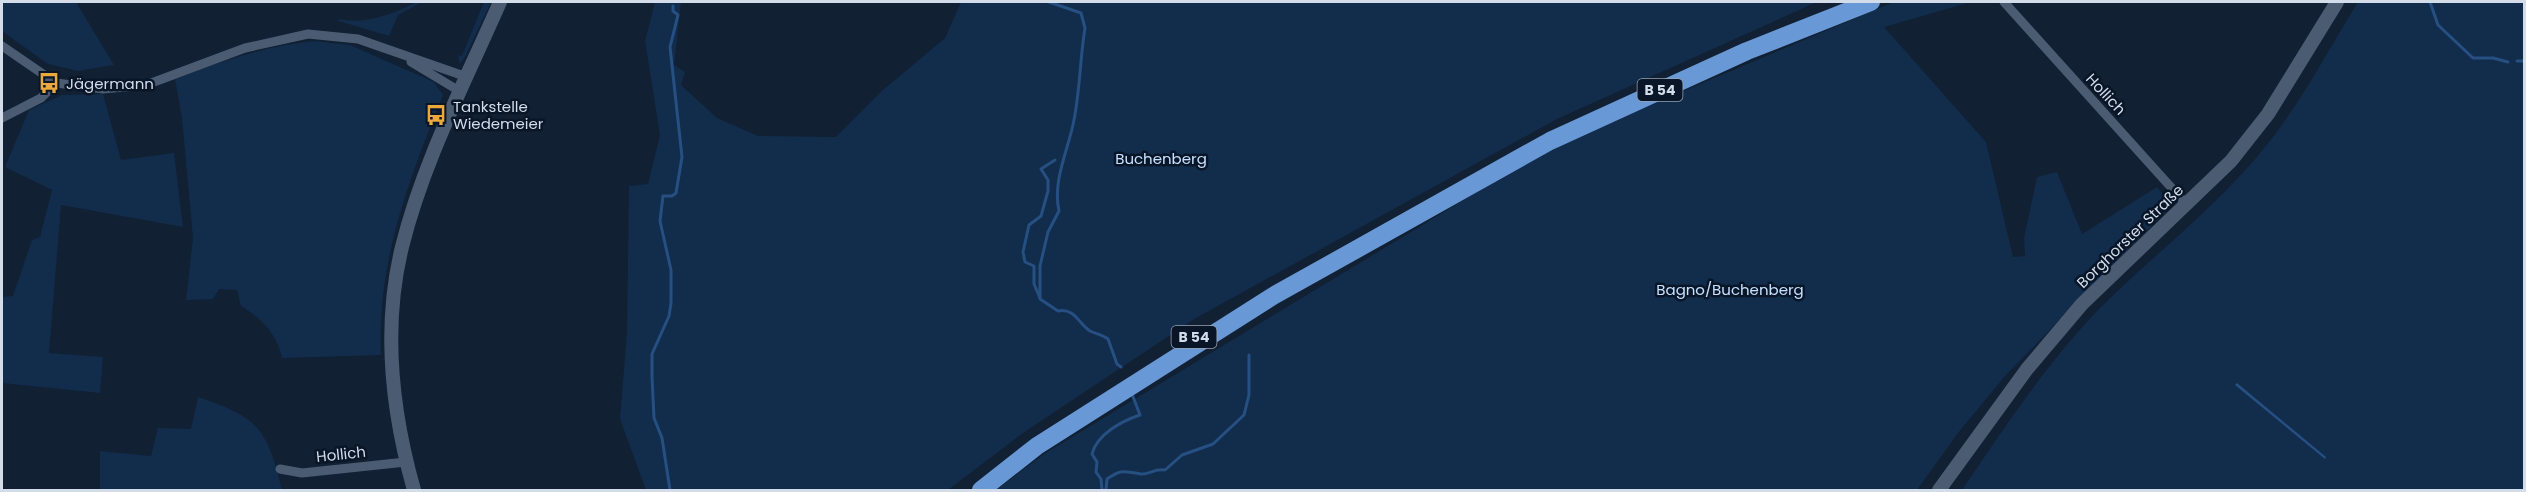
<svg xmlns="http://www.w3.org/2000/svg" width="2526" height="492" font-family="Poppins,sans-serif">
  <rect width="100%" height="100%" fill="#112032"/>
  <g fill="#122c4c">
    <path d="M2 2H76L114 65 78 71 48 64 2 31Z"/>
    <path d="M417 2H422L398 15 389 36 338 21 339 19C365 25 393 14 417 2Z"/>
    <path d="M484 2H491L465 57 460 64 458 55 462 56Z"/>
    <path d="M655 2H681L674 65 685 72 681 85 717 118 758 136 836 137 883 90 945 38 961 2H1817L1557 119 1196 318 1023 433 948 490H646L620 419 627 332 629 186 648 184 660 135 645 41Z"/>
    <path d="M1894 2H1971L1884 27 1986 142 2013 257 2025 256 2024 238 2037 177 2057 172 2082 234 2157 187 2172 205 2006 375 1958 433 1917 490H996L1044 454 1553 146Z"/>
    <path d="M2358 2H2524V490H1962C2004 428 2046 364 2099 309 2153 255 2216 208 2265 147 2301 103 2328 50 2358 2Z"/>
    <path d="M314 41 350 45 434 82 443 95C409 180 377 261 381 355L282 358C277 334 262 319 241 306L237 290 219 289 213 299 186 300 193 238 182 118 175 79C221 61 265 46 314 41Z"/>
    <path d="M103 94 121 160 174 153 183 227 61 205 49 353 103 357 100 393 2 383V297L13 296 32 240 40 237 52 190 5 167 29 110 62 95Z"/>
    <path d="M198 397C258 417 267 428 282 490H100V451L151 456 158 428 191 429Z"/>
  </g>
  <path fill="#264f82" d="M2237 383 2326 457 2325 459 2235 385Z"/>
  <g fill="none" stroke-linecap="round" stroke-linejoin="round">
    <g stroke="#264f82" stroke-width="3">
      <path d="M1049 2 1081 13 1085 28C1080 58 1080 90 1074 120 1069 148 1052 181 1059 211L1048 232 1040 266V299L1058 311C1075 308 1078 323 1090 331 1096 334 1103 335 1108 339L1117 364 1121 367"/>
      <path d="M2430 2 2438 25 2473 58H2493L2508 62"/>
      <path d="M2517 61H2524"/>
      <path d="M1040 298 1034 284V266L1025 262 1023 252 1029 225 1041 216 1048 191V180L1041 169 1055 160"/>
      <path d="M670 490 662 438 654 418 652 377V354L669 316 671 303V270L660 221 663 196H672L676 193 682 157 670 47 678 15 673 11V6"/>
      <path d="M1102 490 1101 479 1096 472 1097 462 1092 454C1097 434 1122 421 1140 415L1132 394"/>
      <path d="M1106 490 1107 479C1123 468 1124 472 1141 474 1149 475 1154 468 1165 470L1182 455 1213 444 1244 415 1249 395V355"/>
    </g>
    <g stroke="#4b5c72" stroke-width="9">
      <path d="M2004 2 2187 205"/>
      <path d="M2 46 56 83 103 89 146 85 245 48 308 34 358 39 467 77"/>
      <path d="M411 62 461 92"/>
      <path d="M2 118 41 98 56 83"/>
      <path d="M280 469 302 473 406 462"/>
    </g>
    <g stroke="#4b5c72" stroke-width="14">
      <path d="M414 490C392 412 382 328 402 247 423 162 465 82 500 2"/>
      <path d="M1939 490 2027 369 2082 304 2231 161 2268 114 2337 2"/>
    </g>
    <path stroke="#6898d5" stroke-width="18" d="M981 490 1037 446 1273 296 1550 141 1747 51 1871 2"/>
  </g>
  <defs>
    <symbol id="bus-bare" viewBox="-9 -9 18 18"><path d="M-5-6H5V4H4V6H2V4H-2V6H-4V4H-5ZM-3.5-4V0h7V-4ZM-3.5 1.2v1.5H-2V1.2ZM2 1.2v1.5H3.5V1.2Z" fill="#eda83b" stroke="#081628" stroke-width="2.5" paint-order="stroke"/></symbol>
  </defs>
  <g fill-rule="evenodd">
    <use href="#bus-bare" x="34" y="68" width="30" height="30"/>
    <use href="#bus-bare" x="421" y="100" width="30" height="30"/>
  </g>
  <g text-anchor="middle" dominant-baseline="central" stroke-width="5" stroke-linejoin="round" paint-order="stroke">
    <g fill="#081628" stroke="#96a1b0" stroke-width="1.5">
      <rect x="1637.5" y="79" width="45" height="22" rx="4.5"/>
      <rect x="1171.5" y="326" width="45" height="22" rx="4.5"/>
    </g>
    <g font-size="14" font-weight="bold" fill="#d3ddea">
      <text x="1660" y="90">B 54</text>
      <text x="1194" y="337">B 54</text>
    </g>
    <g font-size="15" fill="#d3ddea" stroke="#081628" text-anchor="start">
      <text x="66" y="83">Jägermann</text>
      <text x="453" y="106">Tankstelle<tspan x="453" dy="17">Wiedemeier</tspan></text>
    </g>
    <g font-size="15" fill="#d3ddea" stroke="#081628">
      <text transform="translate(2106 94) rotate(47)">Hollich</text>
      <text transform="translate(2130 236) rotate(-44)">Borghorster Straße</text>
      <text transform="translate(341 454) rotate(-6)">Hollich</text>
    </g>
    <g font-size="15" fill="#c7e0ff" stroke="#081628">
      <text x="1161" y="158">Buchenberg</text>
      <text x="1730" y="289">Bagno/Buchenberg</text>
    </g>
  </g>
  <rect width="2526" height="492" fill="none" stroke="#d3ddea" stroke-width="6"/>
</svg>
